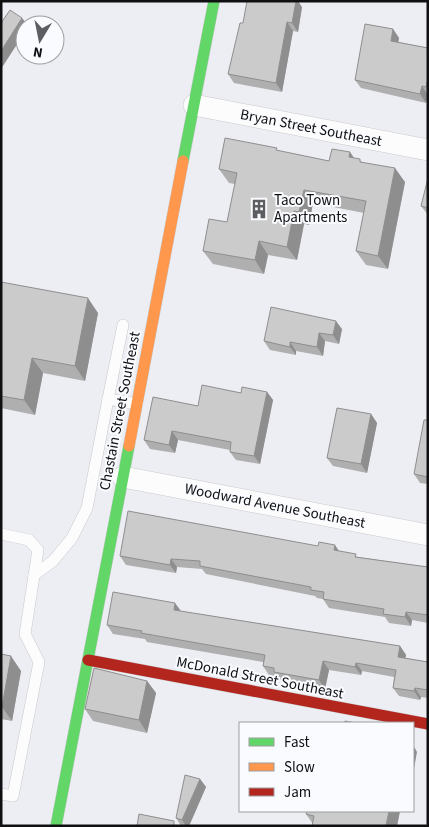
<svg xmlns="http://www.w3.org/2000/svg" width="429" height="827" font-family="'Source Sans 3',sans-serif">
  <rect width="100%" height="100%" fill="#edeef3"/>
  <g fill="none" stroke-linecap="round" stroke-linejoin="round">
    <defs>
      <g id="lane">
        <path d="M108 399 123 325"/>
        <path d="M1 534 29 540 38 550 25 634 39 662 13 796 1 794"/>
        <path d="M34 575 53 561 72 538 87 508 108 399 137 404"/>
      </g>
      <g id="street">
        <path d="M194 105 428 150"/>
        <path d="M123 477 428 535"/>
      </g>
      <g id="fast">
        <path d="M183 161 214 1"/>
        <path d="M56 826 129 446"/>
      </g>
      <path id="slow" d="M129 446 183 161"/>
      <path id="jam" d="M88 660 428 724"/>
    </defs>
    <use href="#lane" stroke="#c9cacd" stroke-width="12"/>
    <use href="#street" stroke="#c9cacd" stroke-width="22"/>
    <use href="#fast" stroke="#c9cacd" stroke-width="12"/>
    <use href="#slow" stroke="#c9cacd" stroke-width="12"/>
    <use href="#jam" stroke="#c9cacd" stroke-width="12"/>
    <use href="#lane" stroke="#fcfcfd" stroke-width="11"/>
    <use href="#street" stroke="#fcfcfd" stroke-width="21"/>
    <use href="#fast" stroke="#63d668" stroke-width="11"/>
    <use href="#slow" stroke="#ff974d" stroke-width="11"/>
    <use href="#jam" stroke="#b3261e" stroke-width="11"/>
  </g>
  <g fill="#afafaf">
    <path d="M302 7 298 32 293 31 282 92 234 83 228 74 243 23Z"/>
    <path d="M393 29 399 38 398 42 428 48V95L426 103 361 88 355 80Z"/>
    <path d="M279 151 329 161 354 158 405 182 388 269 366 265 356 251 364 213 313 203 309 225 304 224 297 260 268 255 264 274 213 264 203 251 227 222 235 184 229 183 219 169Z"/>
    <path d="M428 178V215L421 206Z"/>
    <path d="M1 282 98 313 85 381 43 373 35 415 1 408Z"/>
    <path d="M342 329 339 344 325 341 323 356 296 351V355L270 350 264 341Z"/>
    <path d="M267 392 273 400 260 464 236 460 230 452V450L178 440 175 453 150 449 144 440 198 406 241 393Z"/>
    <path d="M371 414 377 423 367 473 333 466 327 458Z"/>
    <path d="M428 420V484L420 483 414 474Z"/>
    <path d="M339 551 358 557 428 567V623L412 620 411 626 389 623 385 617 329 608 323 599 317 598 315 596 206 574 202 569 177 567 176 573 126 565 120 556Z"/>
    <path d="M181 611 400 646 406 655 405 658 428 662V698L421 697 420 700 399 696 393 688 394 677 362 671 361 675 329 670 325 689 280 680 277 676 269 675 263 666V662L147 642 145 639 113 634 107 625Z"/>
    <path d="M1 654 21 671 12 721 1 719Z"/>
    <path d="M147 681 156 693 147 733 93 721 85 709Z"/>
    <path d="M200 779 206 787 189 826H181L176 818Z"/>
    <path d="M307 811H400L397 826H312L313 824 306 814Z"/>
  </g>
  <g fill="#8f8e8f">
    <path d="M296 1H298L302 7 298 32 292 23Z"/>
    <path d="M22 18 28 25H25V32L1 69V51Z"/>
    <path d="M287 22 293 31 282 92 276 83Z"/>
    <path d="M393 29 399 38 397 49 391 41Z"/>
    <path d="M422 86 428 95 426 103 420 94Z"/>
    <path d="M350 152 359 165 349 157Z"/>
    <path d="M395 168 405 182 388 269 378 256Z"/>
    <path d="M304 190 313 203 309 225 299 212Z"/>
    <path d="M294 211 304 224 297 260 287 247Z"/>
    <path d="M259 241 268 255 264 274 255 260Z"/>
    <path d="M88 298 98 313 85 381 75 366Z"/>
    <path d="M336 321 342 329 339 344 333 335Z"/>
    <path d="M319 333 325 341 323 356 317 347Z"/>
    <path d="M290 342 296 351V355L290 347Z"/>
    <path d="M32 358 43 373 35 415 24 400Z"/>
    <path d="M267 392 273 400 260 464 254 456Z"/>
    <path d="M371 414 377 423 367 473 361 464Z"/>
    <path d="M172 431 178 440 175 453 169 445Z"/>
    <path d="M335 545 341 554 334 550Z"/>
    <path d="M171 559 177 567 176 573 170 565Z"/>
    <path d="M175 603 181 611 174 610Z"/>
    <path d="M406 612 412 620 411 626 405 617Z"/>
    <path d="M400 646 406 655 404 666 398 657Z"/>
    <path d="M11 656 21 671 12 721 2 707Z"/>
    <path d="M323 661 329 670 325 689 319 680Z"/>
    <path d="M356 663 362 671 361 675 355 667Z"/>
    <path d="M147 681 156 693 147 733 139 720Z"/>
    <path d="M415 688 421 697 420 700 414 691Z"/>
    <path d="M413 745 417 752 413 774Z"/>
    <path d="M200 779 206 787 189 826H186L182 820Z"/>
    <path d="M389 811H400L397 826H386Z"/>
  </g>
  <g fill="#cccbcc" stroke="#8f8e8f">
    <path d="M247 1H296L292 23 287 22 276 83 228 74 240 23H243Z"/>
    <path d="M10 10 22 18 1 51V23Z"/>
    <path d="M365 24 393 29 391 41 428 48V78L426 87 422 86 420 94 355 80Z"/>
    <path d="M225 138 277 148 276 150 329 161 332 149 350 152 349 157 360 159V162L395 168 378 256 356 251 366 201 304 190 299 212 294 211 287 247 259 241 255 260 203 251 209 219 227 222 237 173 219 169Z"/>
    <path d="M428 178V208L421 206Z"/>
    <path d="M1 282 88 298 75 366 32 358 24 400 1 396Z"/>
    <path d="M271 307 336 321 333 335 319 333 317 347 290 342V347L264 341Z"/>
    <path d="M202 385 241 393 242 387 267 392 254 456 230 452 231 442 172 431 169 445 144 440 153 397 198 406Z"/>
    <path d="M337 408 371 414 361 464 327 458Z"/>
    <path d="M424 420H428V477L414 474Z"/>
    <path d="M128 511 318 546 319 542 335 545 334 550 356 554 355 557 428 567V615L406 612 405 617 383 614 384 609 323 599 324 592 311 590V587L200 566V561L171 559 170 565 120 556Z"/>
    <path d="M113 592 175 603 174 610 400 646 398 657 428 662V690L415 688 414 691 393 688 396 670 356 663 355 667 323 661 319 680 274 672V668L263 666 265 655 141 633 142 631 107 625Z"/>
    <path d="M1 654 11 656 2 707H1Z"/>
    <path d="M94 668 147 681 139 720 85 709Z"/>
    <path d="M345 721 356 723H344Z"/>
    <path d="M185 775 200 779 182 820 176 818Z"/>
    <path d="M307 811H389L386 826H312L314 816 306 814Z"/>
    <path d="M139 814 174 821V826H137Z"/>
  </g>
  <defs>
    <symbol id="building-bare" viewBox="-9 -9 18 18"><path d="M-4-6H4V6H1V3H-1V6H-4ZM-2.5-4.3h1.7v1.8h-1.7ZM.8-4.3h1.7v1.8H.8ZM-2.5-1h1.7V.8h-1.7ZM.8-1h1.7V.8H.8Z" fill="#5d5e61" stroke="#fafbfe" stroke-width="2.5" paint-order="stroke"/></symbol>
  </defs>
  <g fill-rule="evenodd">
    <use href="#building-bare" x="245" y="195" width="28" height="28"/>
  </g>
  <g text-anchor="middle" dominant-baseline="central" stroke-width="4" stroke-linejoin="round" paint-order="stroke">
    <g font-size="15" fill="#101013" stroke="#fafbfe">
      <text transform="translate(311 128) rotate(11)">Bryan Street Southeast</text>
      <text transform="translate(120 411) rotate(-79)">Chastain Street Southeast</text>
      <text transform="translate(275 506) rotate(11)">Woodward Avenue Southeast</text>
      <text transform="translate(260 678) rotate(11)">McDonald Street Southeast</text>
    </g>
    <g font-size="15" fill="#101013" stroke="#fafbfe" text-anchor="start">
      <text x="274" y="200">Taco Town<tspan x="274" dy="17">Apartments</tspan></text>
    </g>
  </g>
  <rect width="429" height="827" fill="none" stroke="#101013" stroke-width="5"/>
  <rect x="239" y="722" width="175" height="90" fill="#fafbfe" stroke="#9c9da0"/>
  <rect x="249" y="738" width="25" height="8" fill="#63d668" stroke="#9c9da0"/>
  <text x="284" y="747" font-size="15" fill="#101013">Fast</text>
  <rect x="249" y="763" width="25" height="8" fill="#ff974d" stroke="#9c9da0"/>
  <text x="284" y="772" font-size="15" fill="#101013">Slow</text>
  <rect x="249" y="788" width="25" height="8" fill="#b3261e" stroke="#9c9da0"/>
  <text x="284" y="797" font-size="15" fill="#101013">Jam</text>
  <g transform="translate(40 40) rotate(190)"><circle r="24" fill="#fafbfe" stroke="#9c9da0"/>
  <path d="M0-4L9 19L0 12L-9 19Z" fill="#5d5e61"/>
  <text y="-8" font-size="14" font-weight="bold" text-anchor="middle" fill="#101013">N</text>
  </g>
</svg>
